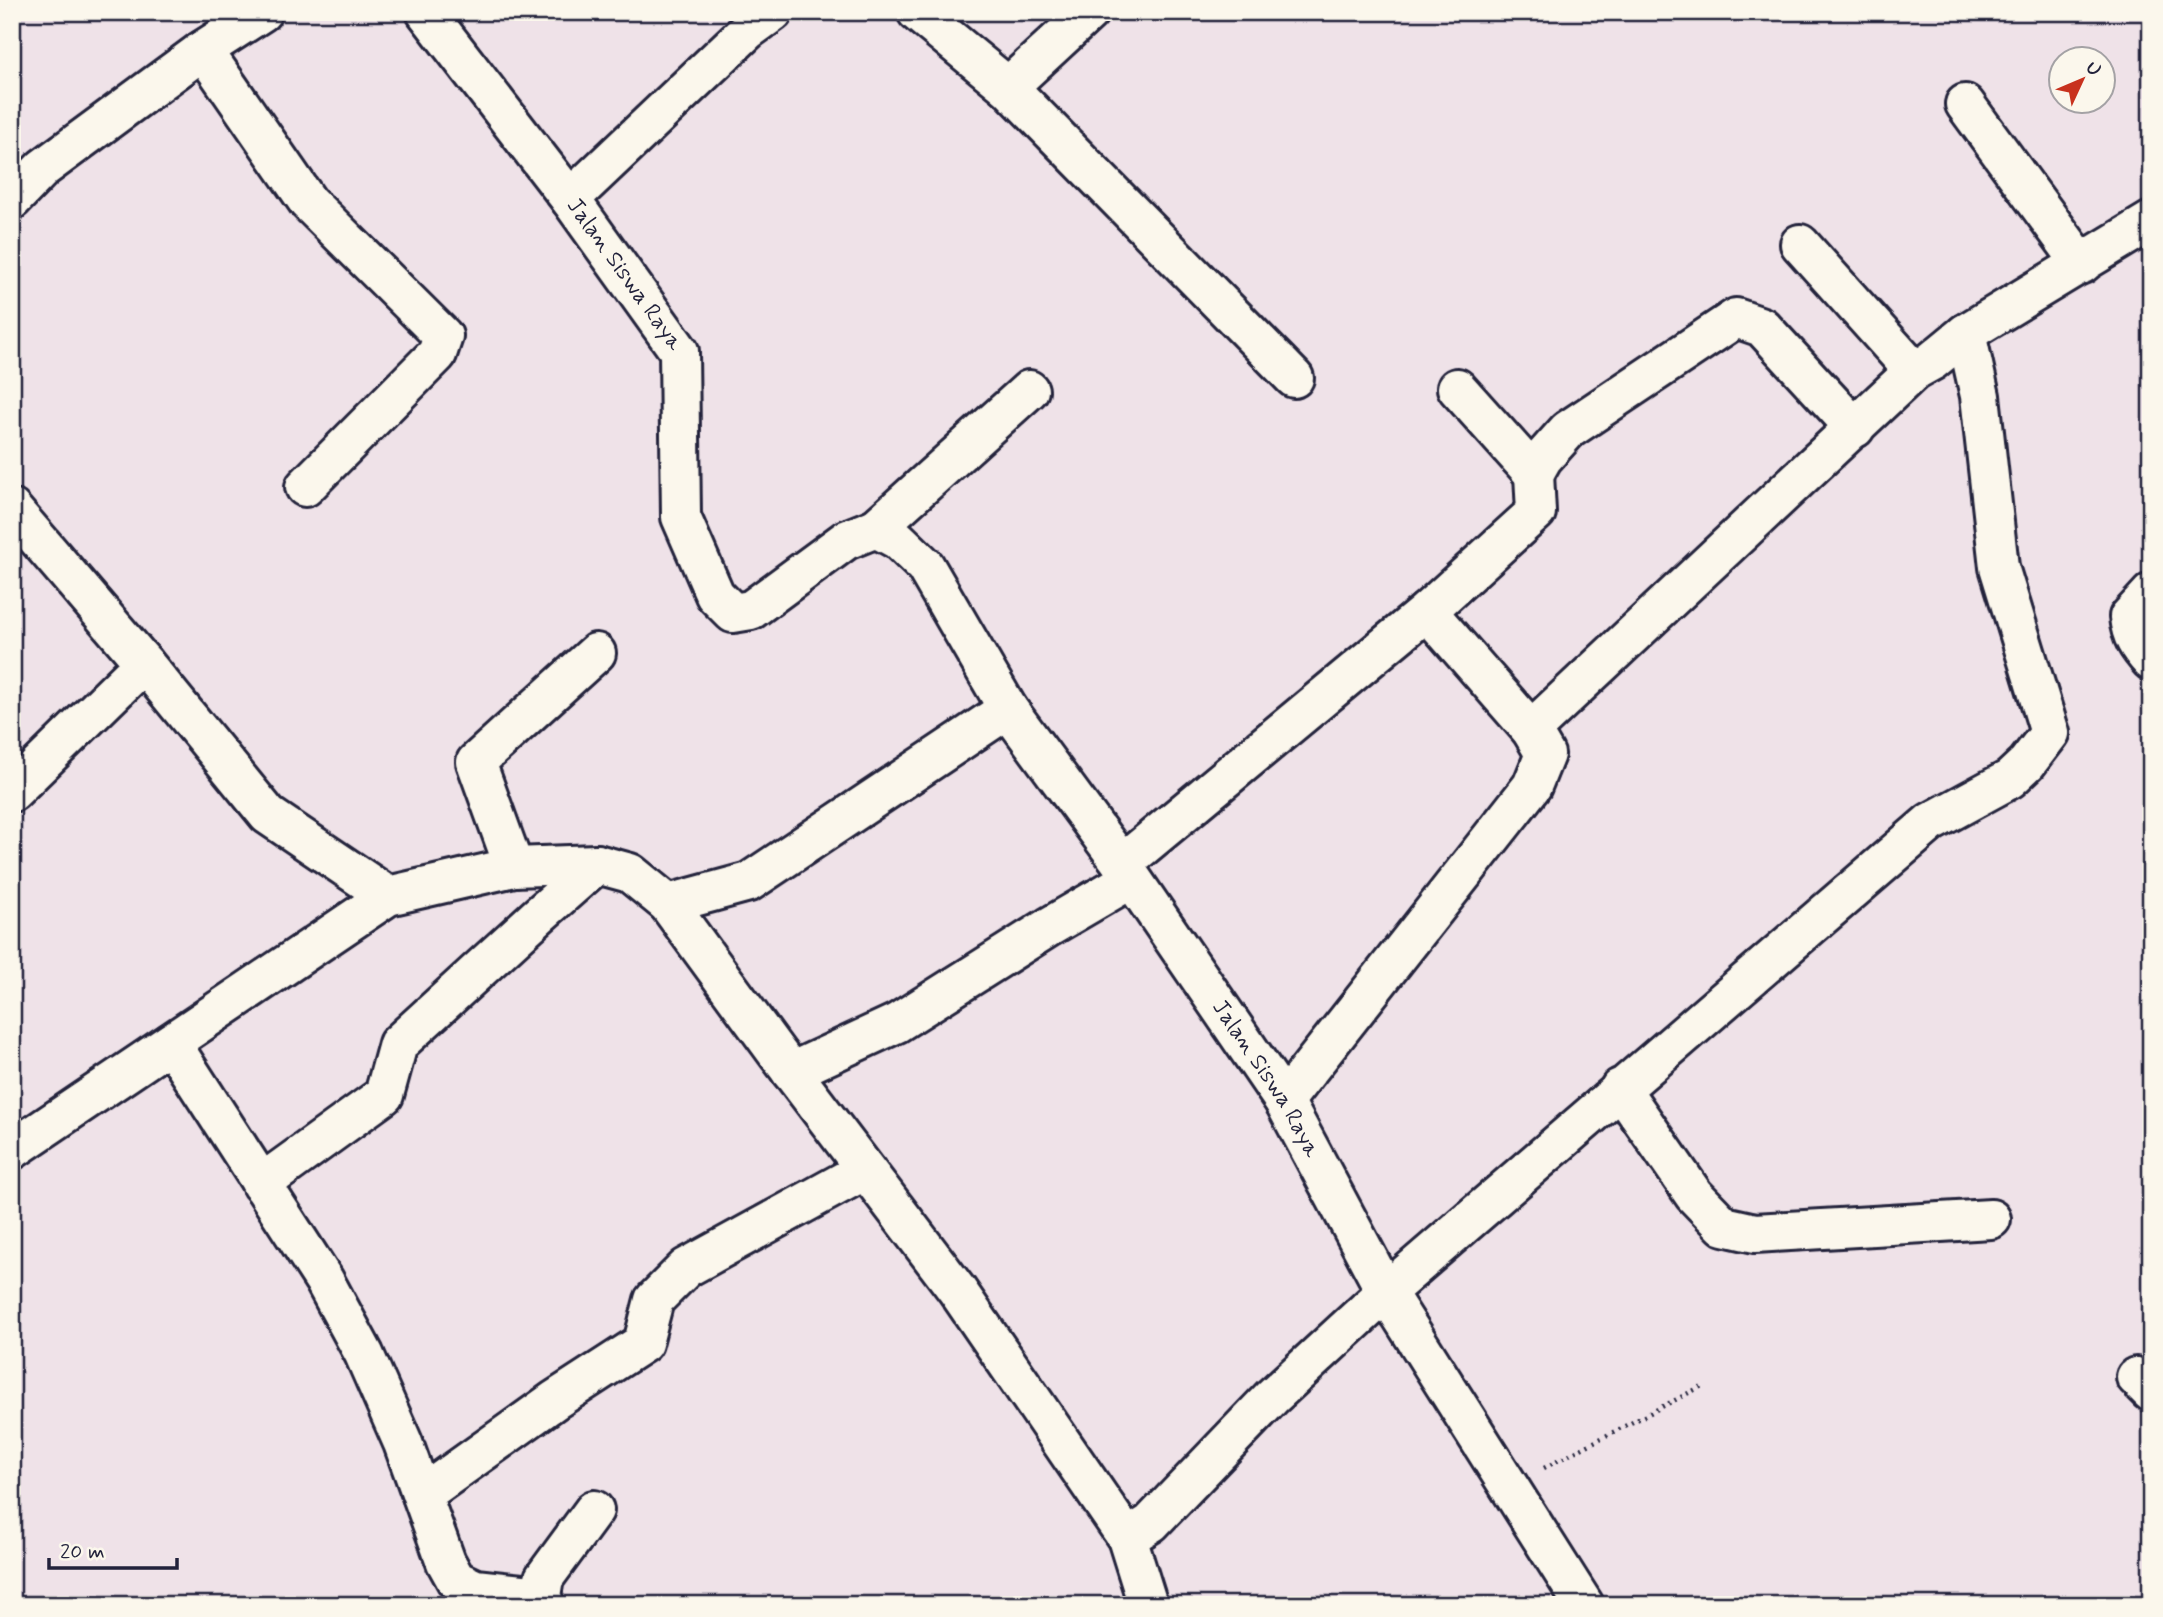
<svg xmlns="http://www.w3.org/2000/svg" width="2163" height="1617" font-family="Mynerve,sans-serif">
  <rect width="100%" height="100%" fill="#efe2e8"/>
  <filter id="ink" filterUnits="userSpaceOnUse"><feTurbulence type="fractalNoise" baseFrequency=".0143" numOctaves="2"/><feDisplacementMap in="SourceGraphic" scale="14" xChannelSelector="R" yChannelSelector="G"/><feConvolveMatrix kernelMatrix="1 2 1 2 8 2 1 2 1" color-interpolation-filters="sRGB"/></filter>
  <g filter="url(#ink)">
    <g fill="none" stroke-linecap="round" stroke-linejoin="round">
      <defs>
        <g id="minor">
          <path d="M262 12 203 50 308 202 443 336 437 354 305 487"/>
          <path id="s1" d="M426 12 570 199 679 351 681 517 715 595 733 613 751 610 846 540 876 528 898 540 925 566 1008 709 1122 864 1284 1101 1386 1292 1584 1605"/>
          <path d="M917 12 1008 87 1294 378"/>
          <path d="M1008 87 1089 12"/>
          <path d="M1965 104 2082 264"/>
          <path d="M570 199 748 30 773 12"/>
          <path d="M12 200 43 168 203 50"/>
          <path d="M1800 244 1914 371"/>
          <path d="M1457 388 1534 474 1543 458 1568 430 1736 318 1762 327 1855 428"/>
          <path d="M12 509 144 663 268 815 388 896"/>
          <path d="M876 528 1029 390"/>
          <path d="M2151 593 2129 617C2131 636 2138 647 2151 661"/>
          <path d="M1531 730 1914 371 1932 361 1966 333 2151 221"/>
          <path d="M12 792 144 663"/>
          <path d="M1122 864 1427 611 1536 512 1534 474"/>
          <path d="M514 867 476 762 596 653"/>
          <path d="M668 904 749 882 1008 709"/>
          <path d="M171 1043 324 1280 364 1354 403 1443 446 1562 456 1580 475 1589 541 1596"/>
          <path d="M791 1072 897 1023 1049 927 1131 879"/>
          <path d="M1620 1088 1694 1195 1724 1226 1755 1233 1991 1219"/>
          <path d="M1284 1101 1532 786 1545 754 1531 730 1427 611"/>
          <path d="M12 1150 388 896 514 867 597 864 630 873 668 904 777 1053 957 1290 1127 1538 1148 1605"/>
          <path d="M261 1184 384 1095 398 1044 539 915 597 864"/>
          <path d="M2136 1377 2151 1392"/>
          <path d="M422 1495 555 1400 643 1343 654 1300 686 1268 865 1170"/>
          <path d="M1127 1538 1151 1523 1272 1397 1386 1292 1931 822 2010 779 2027 763 2050 733 1999 567 1980 396 1966 333"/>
          <path d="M545 1605 541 1596 544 1578 594 1510"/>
        </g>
      </defs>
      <use href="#minor" stroke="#22223b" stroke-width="44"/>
      <path stroke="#22223b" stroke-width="4.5" stroke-dasharray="2 5" stroke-linecap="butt" d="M1544 1468 1704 1385"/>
      <use href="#minor" stroke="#fbf7ec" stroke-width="38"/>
    </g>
  </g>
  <g text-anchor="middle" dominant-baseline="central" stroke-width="5" stroke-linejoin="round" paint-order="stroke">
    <g font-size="23" fill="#22223b" stroke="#fbf7ec">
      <text stroke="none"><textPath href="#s1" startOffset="329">Jalan Siswa Raya</textPath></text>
      <text stroke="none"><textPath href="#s1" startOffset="1547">Jalan Siswa Raya</textPath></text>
    </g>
  </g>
  <rect width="2163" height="1617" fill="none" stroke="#fbf7ec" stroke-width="42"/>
  <rect x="21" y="21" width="2121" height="1575" fill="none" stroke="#22223b" stroke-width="2.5" filter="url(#ink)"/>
  <g transform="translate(2082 80) rotate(46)"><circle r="33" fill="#fbf7ec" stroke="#a4a2a5" stroke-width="2"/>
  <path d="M0-5L12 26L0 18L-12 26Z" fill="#c8321e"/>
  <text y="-10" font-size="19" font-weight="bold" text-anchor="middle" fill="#22223b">U</text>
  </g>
  <path d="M49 1558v10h128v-10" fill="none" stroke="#22223b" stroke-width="3.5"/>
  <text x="60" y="1558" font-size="21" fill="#22223b" stroke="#fbf7ec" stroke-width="5" paint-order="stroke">20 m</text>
</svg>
